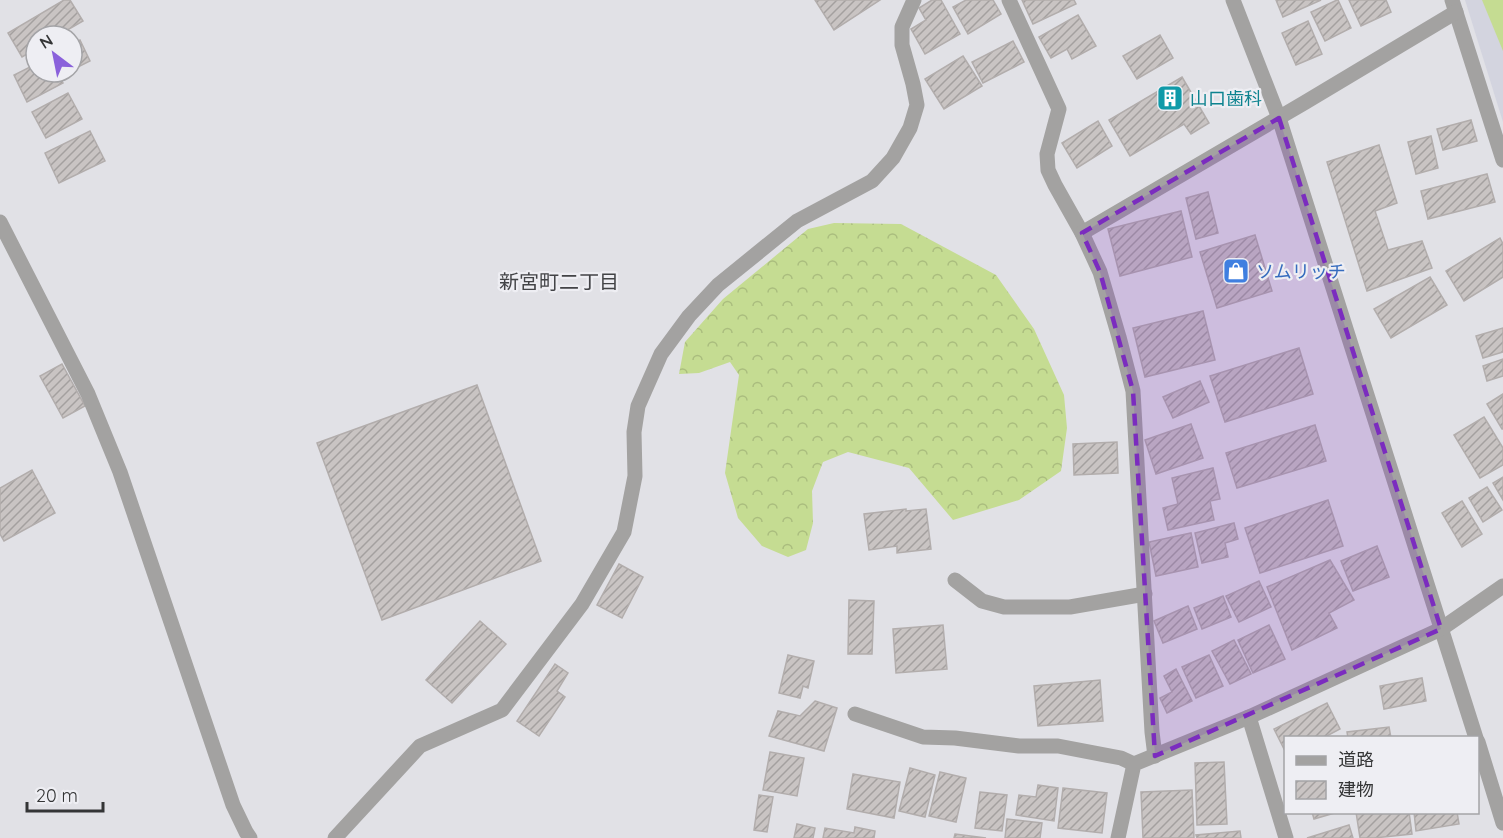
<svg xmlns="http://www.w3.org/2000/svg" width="1503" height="838" font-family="Quicksand,'Noto Sans JP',sans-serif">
  <defs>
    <pattern id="forest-crowns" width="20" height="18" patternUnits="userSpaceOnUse" patternTransform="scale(1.5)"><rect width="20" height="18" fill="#c5dc92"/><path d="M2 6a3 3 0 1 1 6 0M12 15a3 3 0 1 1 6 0" fill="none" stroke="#aabd7e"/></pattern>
    <pattern id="building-hatch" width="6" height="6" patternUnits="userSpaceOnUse" patternTransform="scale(1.5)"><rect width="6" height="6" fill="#c9c4c3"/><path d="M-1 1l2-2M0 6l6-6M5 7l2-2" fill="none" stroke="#a4a09f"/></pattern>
  </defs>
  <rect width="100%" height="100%" fill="#e1e1e6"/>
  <path fill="#d3d4df" d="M1465 0H1503V122Z"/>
  <path fill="url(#forest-crowns)" d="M834 223 901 224 996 275 1034 329 1064 395 1067 428 1061 471 1019 500 953 520 909 468 848 452 823 462 812 491 813 523 806 550 788 557 762 546 738 518 725 473 739 375 730 362 699 373 679 374 685 342 723 299 808 229Z"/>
  <path fill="#c5dc92" d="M1482 0H1503V51Z"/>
  <g fill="url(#building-hatch)" stroke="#b2adac" stroke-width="1.5">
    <path d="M64 0H70L83 21 57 36H36V49L22 57 8 33Z"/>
    <path d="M815 0H880L834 30Z"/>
    <path d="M932 0H941L960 34 925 54 911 29 926 20 919 8Z"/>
    <path d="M966 0H993L1001 14 968 34 953 7Z"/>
    <path d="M1022 0H1074L1076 4 1033 24Z"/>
    <path d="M1276 0H1321L1283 17Z"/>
    <path d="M1337 0H1338L1351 28 1325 41 1311 12Z"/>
    <path d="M1349 0H1386L1391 12 1361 26Z"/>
    <path d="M1078 15 1096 46 1072 59 1067 49 1051 58 1039 37Z"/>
    <path d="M1308 21 1322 54 1296 65 1282 33Z"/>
    <path d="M1160 35 1173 58 1137 79 1123 56Z"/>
    <path d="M80 40 90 61 72 70V44Z"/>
    <path d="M1013 41 1024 62 983 83 972 62Z"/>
    <path d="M963 56 982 86 944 109 925 79Z"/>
    <path d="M36 64V72H57L63 83 27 102 14 75Z"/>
    <path d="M1182 77 1209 123 1191 134 1184 124 1130 156 1109 120Z"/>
    <path d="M68 93 82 119 46 138 32 112Z"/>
    <path d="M1471 120 1477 141 1443 150 1437 129Z"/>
    <path d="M1098 121 1112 146 1077 168 1062 143Z"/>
    <path d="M90 131 105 161 59 183 45 153Z"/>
    <path d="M1431 136 1438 168 1416 174 1408 142Z"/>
    <path d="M1379 145 1397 203 1375 211 1388 250 1422 241 1432 268 1367 291 1327 162Z"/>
    <path d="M1487 174 1495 202 1428 219 1421 191Z"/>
    <path d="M1208 192 1218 233 1196 239 1186 198Z"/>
    <path d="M1181 211 1192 257 1120 276 1108 229Z"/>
    <path d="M1255 235 1272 291 1217 308 1200 252Z"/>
    <path d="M1500 238 1503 244V277L1464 301 1446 271Z"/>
    <path d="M1430 277 1447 305 1391 338 1374 309Z"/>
    <path d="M1203 311 1215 360 1145 377 1133 328Z"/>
    <path d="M1503 328V352L1483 358 1476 336Z"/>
    <path d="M1299 348 1313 394 1225 422 1210 376Z"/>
    <path d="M1503 359V376L1487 381 1483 366Z"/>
    <path d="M62 364 85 406 63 418 40 376Z"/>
    <path d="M1200 381 1209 402 1173 418 1163 397Z"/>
    <path d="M477 385 541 561 382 620 317 443Z"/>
    <path d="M1503 394V429H1502L1487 404Z"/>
    <path d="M1484 417 1503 448V465L1480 478 1454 435Z"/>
    <path d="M1191 424 1203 458 1156 474 1145 440Z"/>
    <path d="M1315 425 1326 461 1237 488 1226 453Z"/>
    <path d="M1117 442 1118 473 1074 475 1073 444Z"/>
    <path d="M1213 468 1220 499 1210 501 1214 520 1168 530 1163 508 1178 504 1172 478Z"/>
    <path d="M32 470 55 513 4 541 0 534V488Z"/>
    <path d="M1503 477V500L1493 483Z"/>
    <path d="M1487 487 1502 510 1483 522 1469 498Z"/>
    <path d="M1328 500 1343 546 1260 573 1245 528Z"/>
    <path d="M1462 501 1482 534 1462 547 1442 513Z"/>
    <path d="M906 509V511L926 509 931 549 897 553V546L869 550 864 514Z"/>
    <path d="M1234 523 1238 539 1225 543 1228 557 1202 563 1195 533Z"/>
    <path d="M1191 533 1198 567 1156 576 1149 542Z"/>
    <path d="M1377 546 1389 577 1353 591 1341 561Z"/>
    <path d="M1330 560 1354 600 1329 613 1337 628 1292 650 1267 587Z"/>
    <path d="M619 564 643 577 622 618 597 605Z"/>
    <path d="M1259 581 1271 607 1239 622 1226 596Z"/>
    <path d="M1223 596 1231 617 1202 629 1194 608Z"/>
    <path d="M849 600 874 601 872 654H848Z"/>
    <path d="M1188 606 1197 629 1163 643 1154 621Z"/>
    <path d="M480 621 506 644 452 703 426 680Z"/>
    <path d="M943 625 947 669 896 673 893 629Z"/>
    <path d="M1269 625 1285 659 1253 673 1238 640Z"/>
    <path d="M1234 640 1251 674 1230 684 1212 651Z"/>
    <path d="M788 655 814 661 808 688 803 686 800 698 779 693Z"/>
    <path d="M1209 655 1223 686 1196 698 1182 667Z"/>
    <path d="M555 664 568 673 557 691 565 697 539 736 517 721Z"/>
    <path d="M1176 669 1192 701 1167 713 1160 698 1172 692 1164 676Z"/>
    <path d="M1422 678 1426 701 1384 709 1380 686Z"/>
    <path d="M1100 680 1103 721 1038 726 1034 686Z"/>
    <path d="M815 701 837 708 824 751 769 736 778 711 800 716Z"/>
    <path d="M1327 703 1340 729 1323 738H1286V753L1274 729Z"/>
    <path d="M1389 727 1391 738H1348L1347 732Z"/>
    <path d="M770 752 804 758 797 796 763 790Z"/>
    <path d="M1224 762 1227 824 1197 825 1195 763Z"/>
    <path d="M910 768 935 775 925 817 899 811Z"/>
    <path d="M940 772 966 778 956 822 929 816Z"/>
    <path d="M853 774 900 782 894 818 847 809Z"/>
    <path d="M1038 785 1058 788 1054 821 1016 815 1019 795 1036 797Z"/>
    <path d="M1063 788 1107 793 1102 833 1058 828Z"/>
    <path d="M1192 790 1194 838H1143L1141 792Z"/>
    <path d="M980 792 1007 795 1002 831 975 828Z"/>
    <path d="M759 795 773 797 767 832 754 830Z"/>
    <path d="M1312 812H1338L1314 819Z"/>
    <path d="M1356 812H1409L1412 834 1374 838H1360Z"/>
    <path d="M1414 812H1457L1459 824 1416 831Z"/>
    <path d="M1007 819 1042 823 1040 838H1005Z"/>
    <path d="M797 824 815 828 813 838H794Z"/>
    <path d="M1349 825 1353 838H1307Z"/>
    <path d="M855 827 875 831 874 838H823L825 828 854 833Z"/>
    <path d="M1240 831 1241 838H1197L1196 835Z"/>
    <path d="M955 834 986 838H954Z"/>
  </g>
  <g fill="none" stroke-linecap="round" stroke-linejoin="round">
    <g stroke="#a3a2a1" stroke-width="15">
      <path d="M1009 0 1059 109 1047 154 1048 170 1055 185 1082 233 1100 272 1119 337 1133 391 1152 732 1155 756"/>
      <path d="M1233 0 1279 118 1476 738"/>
      <path d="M1452 0 1503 160"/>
      <path d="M0 222 88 394 120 472 233 805 246 832 250 838"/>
      <path d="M1082 233 1304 103 1456 12"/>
      <path d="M955 580 982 601 1004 607H1070L1145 594"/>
      <path d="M855 714 923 737 955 738 1019 746H1058L1121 758 1134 764"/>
      <path d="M1249 717 1286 838"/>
      <path d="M1478 742 1503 823"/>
      <path d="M335 838 420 746 502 710 582 604 624 532 635 476 634 432 638 406 661 354 689 316 718 285 797 221 872 181 893 158 910 128 917 105 913 84 902 45V27L914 0"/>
      <path d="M1118 838 1134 764 1249 717 1441 629 1503 586"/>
    </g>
  </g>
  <path fill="#7b2cbf" fill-opacity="0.2" stroke="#7b2cbf" stroke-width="4.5" stroke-dasharray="12 8" stroke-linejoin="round" d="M1279 118 1441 629 1155 756 1133 391 1100 272 1082 233Z"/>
  <defs>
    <symbol id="building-square" viewBox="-11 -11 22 22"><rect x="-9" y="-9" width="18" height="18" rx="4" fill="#0f9aa8" stroke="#eeeef3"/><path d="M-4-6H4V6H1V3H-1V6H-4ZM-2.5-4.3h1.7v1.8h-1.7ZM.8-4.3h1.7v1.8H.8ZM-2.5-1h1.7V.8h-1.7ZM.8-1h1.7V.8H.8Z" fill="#fff"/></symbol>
    <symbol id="shop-square" viewBox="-11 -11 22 22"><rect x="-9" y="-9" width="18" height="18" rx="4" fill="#3f7fe0" stroke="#eeeef3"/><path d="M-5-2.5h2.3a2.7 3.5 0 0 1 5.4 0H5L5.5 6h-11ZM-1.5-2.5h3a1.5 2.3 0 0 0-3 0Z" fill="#fff"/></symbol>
  </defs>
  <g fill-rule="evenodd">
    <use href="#building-square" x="1155" y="83" width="30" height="30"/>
    <use href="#shop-square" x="1221" y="256" width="30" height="30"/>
  </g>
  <g text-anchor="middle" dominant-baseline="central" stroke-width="4.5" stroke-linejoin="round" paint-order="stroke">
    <g font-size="18" fill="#0d838f" stroke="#eeeef3" text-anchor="start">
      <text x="1190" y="98">山口歯科</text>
    </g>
    <g font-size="18" fill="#366cbe" stroke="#eeeef3" text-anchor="start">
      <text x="1256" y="271">ソムリッチ</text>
    </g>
    <g font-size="20" fill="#434447" stroke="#eeeef3">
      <text x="559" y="281">新宮町二丁目</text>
    </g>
  </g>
  <rect x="1284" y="736" width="195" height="78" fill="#eeeef3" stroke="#a4a4a7" stroke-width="1.5"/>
  <rect x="1296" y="756" width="30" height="9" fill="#a3a2a1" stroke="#a4a4a7" stroke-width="1.5"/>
  <text x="1338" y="766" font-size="18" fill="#343536">道路</text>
  <rect x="1296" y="781" width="30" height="18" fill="url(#building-hatch)" stroke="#a4a4a7" stroke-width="1.5"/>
  <text x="1338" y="796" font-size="18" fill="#343536">建物</text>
  <g transform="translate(54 54) rotate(328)"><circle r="28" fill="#eeeef3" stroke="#a4a4a7" stroke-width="1.5"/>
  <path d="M0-4.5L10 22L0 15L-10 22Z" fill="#8a61db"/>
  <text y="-9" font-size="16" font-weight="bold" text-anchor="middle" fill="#343536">N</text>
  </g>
  <path d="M27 802v9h76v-9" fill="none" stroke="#343536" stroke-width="3"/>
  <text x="36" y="802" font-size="18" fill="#343536" stroke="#eeeef3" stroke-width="4.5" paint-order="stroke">20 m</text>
</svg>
